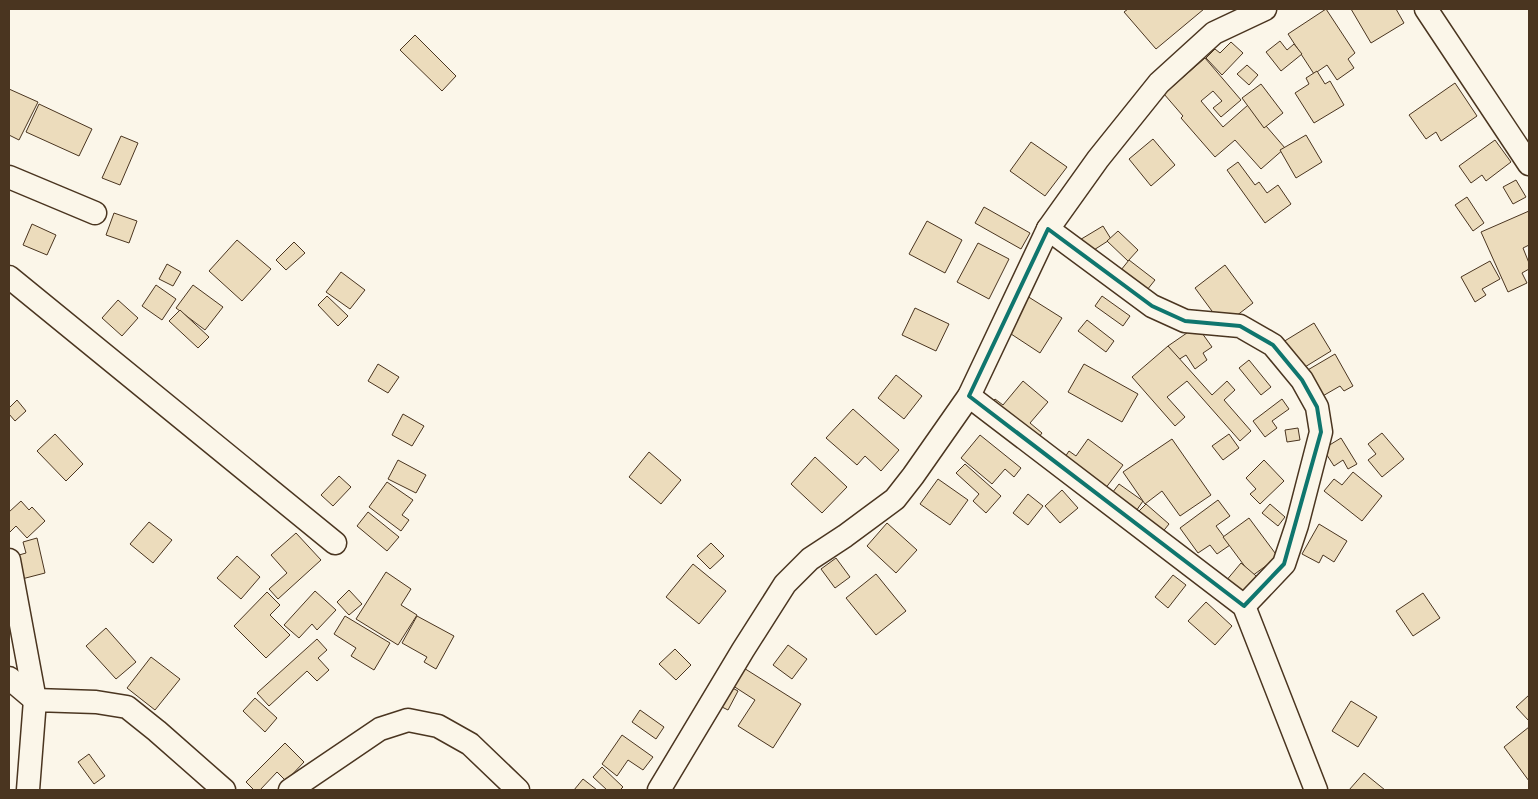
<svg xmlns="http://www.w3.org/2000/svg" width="1538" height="799" font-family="'DM Sans',sans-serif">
  <rect width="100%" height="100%" fill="#fbf6e9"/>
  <g fill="#ecdcbc" stroke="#4a3520">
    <path d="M1128 9H1204L1156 49 1124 12Z"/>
    <path d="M1326 9 1355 53 1348 59 1354 68 1337 80 1327 65 1314 74 1288 34Z"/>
    <path d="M1351 9H1396L1404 23 1371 43Z"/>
    <path d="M415 35 456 76 442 91 400 50Z"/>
    <path d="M1280 41 1287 50 1294 44 1302 54 1281 71 1266 52Z"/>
    <path d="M1231 42 1243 53 1222 75 1206 58 1215 49 1220 53Z"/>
    <path d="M1205 58 1241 100 1221 117 1213 108 1222 101 1213 91 1201 101 1223 127 1248 105 1285 148 1261 169 1235 140 1215 157 1181 118 1183 116 1164 94Z"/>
    <path d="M1247 65 1258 75 1249 85 1237 74Z"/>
    <path d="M1317 71 1325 84 1330 81 1344 105 1314 123 1295 93 1309 84 1306 78Z"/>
    <path d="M1455 83 1477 116 1441 141 1436 132 1426 139 1409 115Z"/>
    <path d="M1261 84 1283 113 1264 128 1242 98Z"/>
    <path d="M9 89 38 102 19 140 9 135Z"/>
    <path d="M39 104 92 129 79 156 26 132Z"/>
    <path d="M1306 135 1322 162 1296 178 1280 150Z"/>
    <path d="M121 136 138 143 120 185 102 178Z"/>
    <path d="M1153 139 1175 165 1151 186 1129 159Z"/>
    <path d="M1495 140 1511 162 1486 181 1482 175 1471 183 1459 166Z"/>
    <path d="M1031 142 1067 167 1045 196 1010 171Z"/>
    <path d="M1238 162 1255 185 1259 182 1267 193 1278 185 1291 204 1265 223 1227 170Z"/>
    <path d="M1516 180 1526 197 1513 204 1503 187Z"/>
    <path d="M1467 197 1484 223 1473 231 1455 205Z"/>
    <path d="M984 207 1030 233 1021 249 975 223Z"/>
    <path d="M1529 211V245L1523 248 1529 263V269L1522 273 1527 283 1508 292 1481 232Z"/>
    <path d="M114 213 137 221 129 243 106 235Z"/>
    <path d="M927 221 962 240 945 273 909 254Z"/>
    <path d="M32 224 56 235 47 255 23 245Z"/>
    <path d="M1103 226 1111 239 1086 255 1078 241Z"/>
    <path d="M1118 231 1138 250 1128 261 1107 241Z"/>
    <path d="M237 240 271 269 242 301 209 271Z"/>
    <path d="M294 242 305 253 286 270 276 260Z"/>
    <path d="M978 243 1009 259 989 299 957 282Z"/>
    <path d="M1129 260 1155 280 1143 295 1117 275Z"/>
    <path d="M1490 261 1500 279 1482 289 1486 295 1475 302 1461 277Z"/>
    <path d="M167 264 181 272 173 286 159 279Z"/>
    <path d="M1225 265 1253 303 1223 326 1195 288Z"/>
    <path d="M341 272 365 290 350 309 326 292Z"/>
    <path d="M156 285 176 299 162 320 142 306Z"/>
    <path d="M193 285 223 307 205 330 176 308Z"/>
    <path d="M327 296 348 316 338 326 318 305Z"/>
    <path d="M1027 296 1062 318 1040 353 1005 330Z"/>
    <path d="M1102 296 1130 316 1123 326 1095 306Z"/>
    <path d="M118 300 138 318 122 336 102 318Z"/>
    <path d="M915 308 949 324 936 351 902 335Z"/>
    <path d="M180 310 209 337 198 348 169 321Z"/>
    <path d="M1087 320 1114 341 1106 352 1078 331Z"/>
    <path d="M1314 323 1331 351 1300 370 1283 342Z"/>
    <path d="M1197 326 1212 347 1203 353 1207 360 1195 369 1186 355 1178 360 1168 346Z"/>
    <path d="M1168 346 1212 395 1227 381 1235 390 1224 400 1251 431 1240 441 1187 381 1167 397 1185 417 1175 426 1132 377Z"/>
    <path d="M1335 354 1353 386 1344 391 1340 386 1321 397 1306 371Z"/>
    <path d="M1249 360 1271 387 1261 395 1239 368Z"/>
    <path d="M378 364 399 377 388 393 368 381Z"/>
    <path d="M1084 364 1138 394 1122 422 1068 392Z"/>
    <path d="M896 375 922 396 904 419 878 398Z"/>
    <path d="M1023 381 1048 402 1030 423 1042 433 1032 446 987 409 995 399 1003 405Z"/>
    <path d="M1282 399 1289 409 1272 421 1277 428 1265 437 1253 421Z"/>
    <path d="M17 400 26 411 15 421 9 414V408Z"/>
    <path d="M853 409 899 450 881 471 865 456 857 465 826 438Z"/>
    <path d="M403 414 424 426 412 446 392 435Z"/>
    <path d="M1298 428 1300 440 1287 442 1285 430Z"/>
    <path d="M1382 433 1404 459 1382 477 1368 460 1376 454 1368 444Z"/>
    <path d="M55 434 83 464 66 481 37 451Z"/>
    <path d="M1229 434 1239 448 1223 460 1212 446Z"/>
    <path d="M980 435 1021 468 1014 477 1005 469 992 484 961 458Z"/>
    <path d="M1341 438 1357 464 1348 469 1343 460 1334 466 1323 449Z"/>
    <path d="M1088 439 1123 465 1102 493 1061 463 1069 451 1076 456Z"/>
    <path d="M1172 439 1211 495 1180 516 1162 491 1145 504 1123 472Z"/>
    <path d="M649 452 681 480 661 504 629 477Z"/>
    <path d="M815 457 847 487 822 513 791 484Z"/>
    <path d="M398 460 426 475 416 493 388 479Z"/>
    <path d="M1264 460 1284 481 1260 504 1250 494 1256 489 1246 478Z"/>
    <path d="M965 464 1001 496 986 513 973 501 979 494 956 473Z"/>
    <path d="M1353 472 1382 496 1362 521 1324 491 1334 479 1342 485Z"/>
    <path d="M339 476 351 487 333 506 321 495Z"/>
    <path d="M938 479 968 500 950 525 920 504Z"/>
    <path d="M387 482 413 500 402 515 409 520 401 531 369 507Z"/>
    <path d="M1119 484 1143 501 1134 514 1109 497Z"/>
    <path d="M1062 490 1078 508 1060 523 1045 506Z"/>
    <path d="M1028 494 1043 506 1028 525 1013 513Z"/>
    <path d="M1218 500 1230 516 1216 526 1230 545 1217 554 1210 545 1198 553 1180 528Z"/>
    <path d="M21 501 29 510 32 507 45 521 27 538 16 526 10 532 9 531V512Z"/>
    <path d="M1146 504 1169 524 1161 534 1137 513Z"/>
    <path d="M1270 504 1285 517 1278 526 1262 513Z"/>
    <path d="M368 512 399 537 387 551 357 526Z"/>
    <path d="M1249 518 1278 557 1252 576 1223 537Z"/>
    <path d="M149 522 172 540 153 563 130 544Z"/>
    <path d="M887 523 917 550 896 573 867 546Z"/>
    <path d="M1319 524 1347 541 1334 562 1323 555 1319 563 1302 554Z"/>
    <path d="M296 533 321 560 278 599 269 589 287 573 271 555Z"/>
    <path d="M37 538 45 573 18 580 12 557 26 553 23 542Z"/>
    <path d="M711 543 724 556 710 569 697 556Z"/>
    <path d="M237 556 260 577 241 599 217 578Z"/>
    <path d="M836 558 850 577 835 588 821 569Z"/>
    <path d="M1241 563 1262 581 1242 606 1220 588Z"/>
    <path d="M693 564 726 591 699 624 666 597Z"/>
    <path d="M386 572 411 589 401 605 417 615 398 645 356 619Z"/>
    <path d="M876 574 906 611 876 635 846 598Z"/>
    <path d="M1173 575 1186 585 1168 608 1155 597Z"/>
    <path d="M349 590 362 604 349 615 337 602Z"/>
    <path d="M315 591 336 610 317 630 312 624 299 638 284 625Z"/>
    <path d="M267 592 280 605 270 615 290 635 266 658 234 626Z"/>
    <path d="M1423 593 1440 618 1413 636 1396 611Z"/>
    <path d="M1206 602 1232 626 1215 645 1188 621Z"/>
    <path d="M345 616 390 643 374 670 351 656 356 648 334 634Z"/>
    <path d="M417 616 454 636 436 669 424 662 427 657 402 643Z"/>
    <path d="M106 628 136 662 116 679 86 646Z"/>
    <path d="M317 639 327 650 318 658 329 670 317 681 307 671 269 706 257 693Z"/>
    <path d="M788 645 807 659 792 679 773 665Z"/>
    <path d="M675 649 691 665 676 680 659 664Z"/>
    <path d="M151 657 180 679 155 710 127 688Z"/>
    <path d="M739 665 801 704 773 748 738 726 755 700 727 682Z"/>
    <path d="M727 685 738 691 728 710 716 704Z"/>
    <path d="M1529 695V721L1516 707Z"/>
    <path d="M255 698 277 718 265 732 243 711Z"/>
    <path d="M1351 701 1377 717 1358 747 1332 731Z"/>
    <path d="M640 710 664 727 656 739 632 722Z"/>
    <path d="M1529 727V781L1504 747Z"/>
    <path d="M622 735 653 757 643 770 628 760 617 776 602 764Z"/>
    <path d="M285 743 304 762 286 781 277 772 260 790H254L246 782Z"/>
    <path d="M89 754 105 776 94 784 78 762Z"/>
    <path d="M602 767 623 787 620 790H607L593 777Z"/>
    <path d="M1364 773 1385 790H1349Z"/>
    <path d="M583 779 597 790H574Z"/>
  </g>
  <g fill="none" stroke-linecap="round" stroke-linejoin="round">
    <defs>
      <g id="minor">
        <path d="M1426 9 1529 164"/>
        <path d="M9 177 95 213"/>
        <path d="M1048 229 1152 306 1185 321 1240 326 1273 345 1302 380 1317 407 1321 432 1297 525 1284 564 1244 606"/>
        <path d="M9 277 335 543"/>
        <path d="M969 396 1244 606 1316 790"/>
        <path d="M9 560 35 700"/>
        <path d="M9 678 35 700"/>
        <path d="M28 790 35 700 96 702 127 707 157 731 224 790"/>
        <path d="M290 790 380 729 408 720 438 726 470 744 518 790"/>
        <path d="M659 790 743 650 785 584 810 559 845 536 895 499 913 476 969 396 1048 229 1098 159 1159 83 1214 33 1265 9"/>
      </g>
    </defs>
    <use href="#minor" stroke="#4a3520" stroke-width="25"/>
    <use href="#minor" stroke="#fbf6e9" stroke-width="22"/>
  </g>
  <path fill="none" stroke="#0f766e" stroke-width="4" stroke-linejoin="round" d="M1048 229 1152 306 1185 321 1240 326 1273 345 1302 380 1317 407 1321 432 1284 564 1244 606 969 396Z"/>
  <rect width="1538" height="799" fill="none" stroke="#4a3520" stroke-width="20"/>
</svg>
